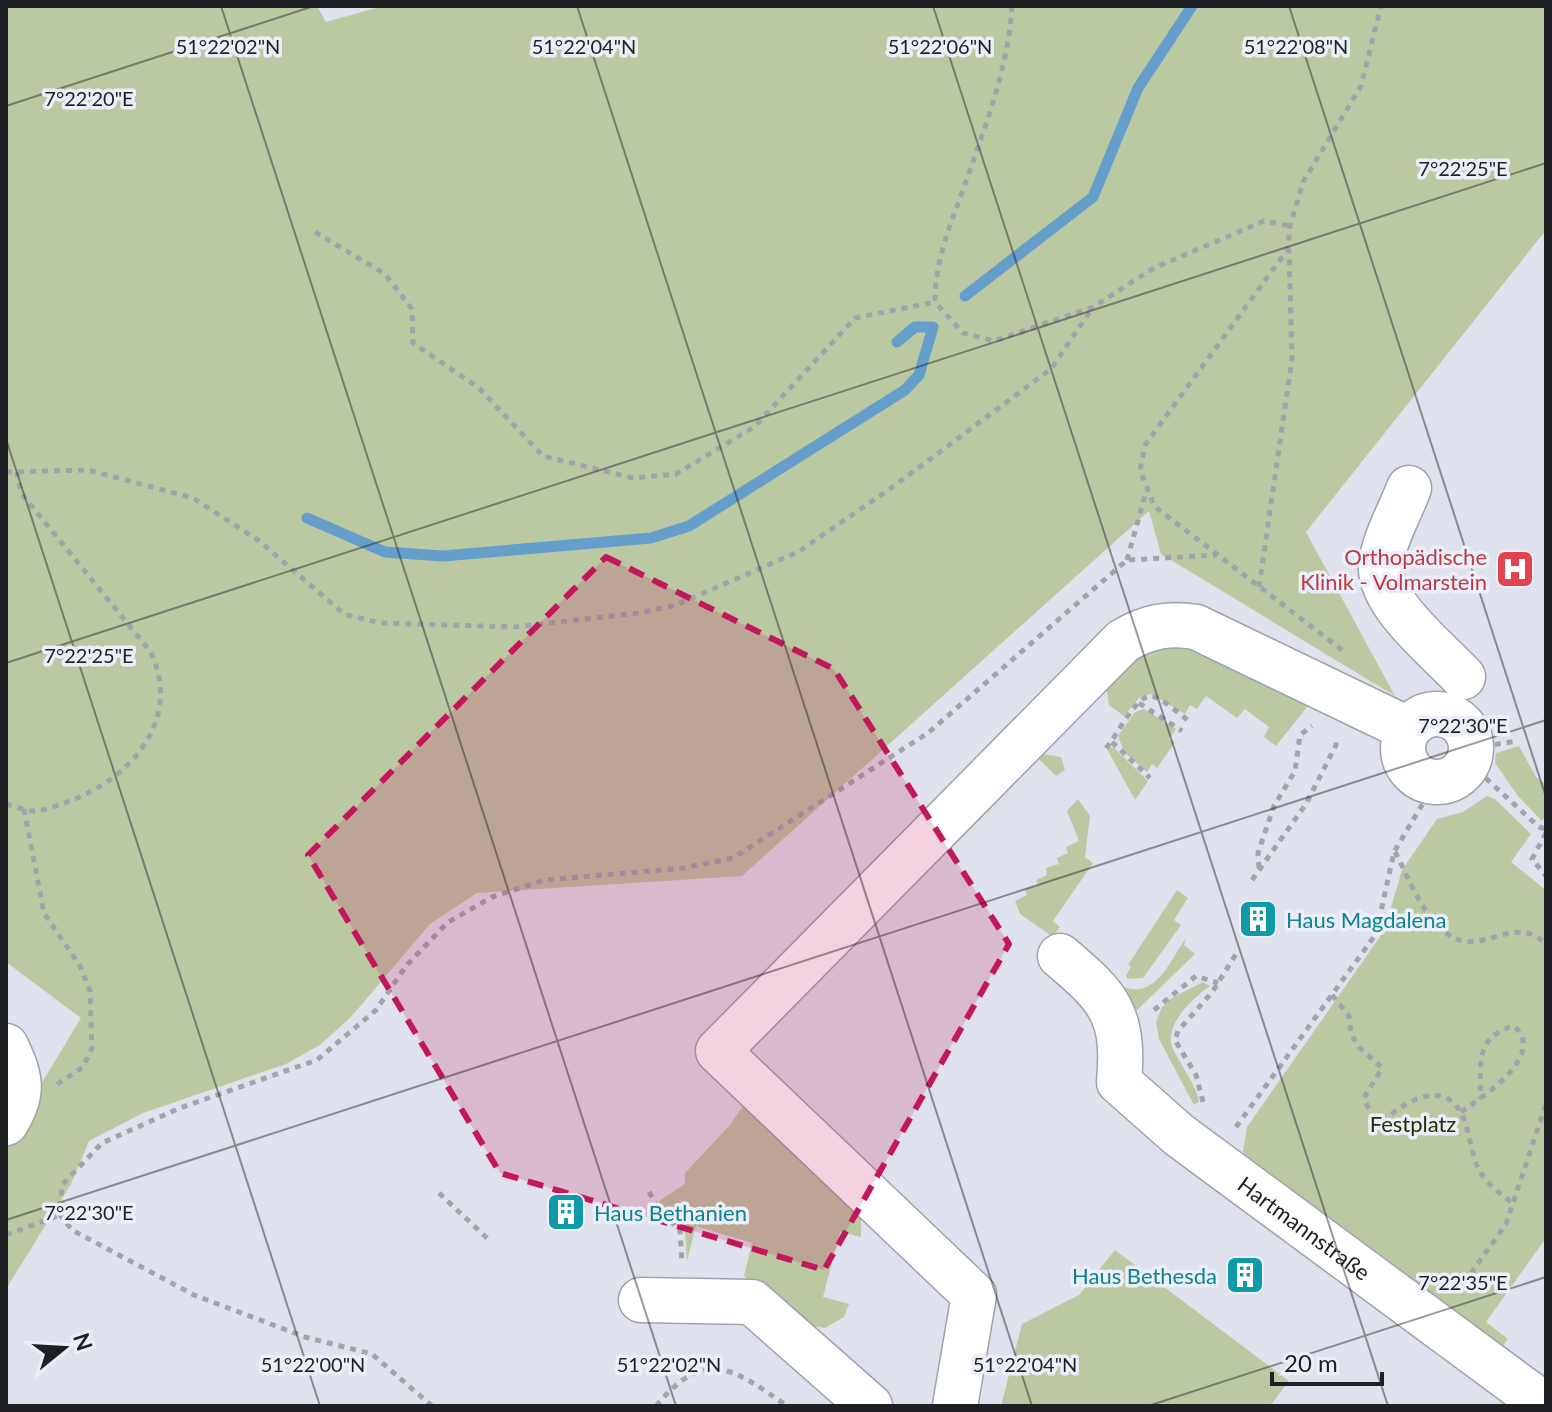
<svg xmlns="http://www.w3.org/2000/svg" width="1552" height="1412" font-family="Lato,sans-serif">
  <rect width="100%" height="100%" fill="#dfe2ec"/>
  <g fill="#bbc9a3">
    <path d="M6 6H317L326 22 383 6H1546V230L1306 532 1395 696 1161 554 1149 511 742 876 477 893 430 924 351 1017 320 1045 286 1064 143 1113 89 1141 71 1184 6 1289V1142L81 1018 6 962Z"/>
    <path d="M1175 640 1311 702 1276 746 1264 737 1269 727 1245 709 1237 718 1206 696 1197 709 1190 705 1185 714 1151 694 1139 698 1124 716 1109 705 1106 682 1126 662Z"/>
    <path d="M1144 709 1176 729 1169 739 1175 742 1157 768 1152 764 1147 772 1124 752 1118 736 1135 712Z"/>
    <path d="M1519 746 1536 777 1546 785V815L1542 821 1518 796 1495 763 1496 753Z"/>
    <path d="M1113 747 1148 781 1135 800 1107 749Z"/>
    <path d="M1041 754 1061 757 1065 770 1056 776 1038 758Z"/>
    <path d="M1487 796 1495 799 1531 834 1511 862 1546 890V1238L1486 1322 1508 1339 1497 1353 1247 1166 1243 1151 1247 1127 1384 931 1402 870 1437 819 1463 812Z"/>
    <path d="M1078 799 1090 816 1085 857 1093 863 1053 921 1060 927 1053 937 1020 914 1015 901 1027 895 1025 889 1038 885 1036 880 1047 875 1046 868 1059 864 1057 858 1068 853 1066 847 1079 841 1067 811Z"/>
    <path d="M1177 890 1188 898 1174 920 1181 925 1143 978 1128 979 1126 976 1131 966 1128 965Z"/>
    <path d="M1186 938 1184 945 1195 954 1132 1015 1108 980C1153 1006 1163 972 1186 938Z"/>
    <path d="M1203 982 1210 986C1194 997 1168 1021 1171 1043 1173 1055 1195 1081 1199 1101L1194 1105 1159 1039 1156 1022 1162 1007 1172 998Z"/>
    <path d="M750 1096 861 1218V1237L840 1232 823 1297 849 1304 844 1317 825 1328 795 1323 744 1276 752 1243 696 1226 687 1261 685 1232 661 1210 659 1201 685 1184V1173L729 1126Z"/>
    <path d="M1115 1250 1289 1381 1270 1406H1001L1022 1324 1079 1295Z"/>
  </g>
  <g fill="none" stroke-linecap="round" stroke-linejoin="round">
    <g stroke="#669ecb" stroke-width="11">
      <path d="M965 296 1093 197 1138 88 1192 6"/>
      <path d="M307 518 385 552 443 556 651 538 689 526 905 390 919 375 933 327H915L897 342"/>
    </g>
    <defs>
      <g id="minor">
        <path d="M1409 488C1400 512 1384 539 1381 564 1377 602 1438 650 1463 677"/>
        <circle cx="1437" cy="748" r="34"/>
        <path id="s1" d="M1060 956C1110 998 1125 1015 1119 1082L1179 1135 1546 1406"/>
        <path d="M6 1046C21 1077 25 1093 6 1123"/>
        <path d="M641 1300 752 1302 870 1406"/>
        <path d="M955 1406 974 1295 718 1051 1123 641C1147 627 1168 622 1196 627L1408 729"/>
      </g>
    </defs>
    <use href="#minor" stroke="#9fa2ab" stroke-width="47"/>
    <g stroke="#a2a4ac" stroke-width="5" stroke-dasharray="6 6" stroke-linecap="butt">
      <path d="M1012 6C1008 71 984 129 963 190 949 228 935 261 935 302L963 333 994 341 1093 307 1154 268 1264 221 1290 226"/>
      <path d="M315 232 385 274 412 309 413 343 479 388 543 456 633 478 676 474 754 427 855 318 935 302"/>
      <path d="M6 472 88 470 193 498 258 540 344 614 380 623 514 627 639 613 676 605 798 552 894 486 1051 369 1093 307"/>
      <path d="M1127 560 1146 492"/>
      <path d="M1259 587 1292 359 1289 250"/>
      <path d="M1342 650 1154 506 1140 470 1145 445 1288 249 1290 226 1303 182 1361 86 1381 6"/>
      <path d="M1139 703 1182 731"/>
      <path d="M1112 742 1150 778"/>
      <path d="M1106 748C1116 738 1135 696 1151 696 1162 697 1180 715 1189 721"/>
      <path d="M1471 748 1518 741"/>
      <path d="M1468 762 1539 827 1546 829"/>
      <path d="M6 804C15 806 27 812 36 811 48 810 61 804 72 800 133 777 183 717 150 651L21 493 17 472"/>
      <path d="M24 809 44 913 80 966 90 991 92 1048 83 1067 56 1085"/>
      <path d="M1546 833 1532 859 1546 876"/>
      <path d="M1395 852C1409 878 1423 918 1449 935 1482 958 1516 911 1546 945"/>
      <path d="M1259 868 1258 853 1274 806 1295 771 1300 735 1312 726"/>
      <path d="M1252 880 1306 804 1336 745V739"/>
      <path d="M1332 995 1349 1016 1351 1034 1359 1047 1382 1068 1364 1098 1372 1116 1386 1119C1407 1100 1446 1078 1463 1117 1470 1133 1471 1154 1479 1170 1487 1185 1502 1195 1515 1205"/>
      <path d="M1154 1010 1196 976 1218 983"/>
      <path d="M1203 1102 1196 1075 1175 1040 1178 1031 1213 991 1236 954"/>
      <path d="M1461 1112C1484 1096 1547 1055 1514 1026 1473 1037 1482 1065 1480 1099"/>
      <path d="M1236 1127 1376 934 1394 852 1435 783"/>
      <path d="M649 1192 661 1213 680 1230 682 1263"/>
      <path d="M439 1193 490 1241"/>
      <path d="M6 1235 60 1215"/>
      <path d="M1457 1293 1506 1224 1546 1104"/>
      <path d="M432 1406 372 1354 305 1337 194 1295 72 1230 60 1215 62 1185 102 1143 180 1108 317 1060 376 1010 406 966 447 923 492 897 545 880 684 868 733 858 928 733 1127 560 1217 555"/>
      <path d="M656 1406C706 1346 734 1369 787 1406"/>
    </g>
    <use href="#minor" stroke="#fff" stroke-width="44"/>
  </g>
  <path fill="#c2185b" fill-opacity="0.2" stroke="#c2185b" stroke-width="6" stroke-dasharray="16 10" stroke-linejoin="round" d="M606 557 834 669 1009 944 824 1270 500 1173 308 855Z"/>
  <path fill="none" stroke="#1e2023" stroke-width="2" stroke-opacity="0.45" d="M221 6 676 1406M577 6 1032 1406M933 6 1388 1406M1289 6 1546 797M6 106 314 6M6 439 320 1406M6 663 1546 163M6 1220 1546 720M1148 1406 1546 1277"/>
  <defs>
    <symbol id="hospital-square" viewBox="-11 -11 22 22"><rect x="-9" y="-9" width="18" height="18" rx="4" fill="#e0444e" stroke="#eceff9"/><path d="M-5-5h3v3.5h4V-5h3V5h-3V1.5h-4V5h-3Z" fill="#fff"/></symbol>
    <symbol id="building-square" viewBox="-11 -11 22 22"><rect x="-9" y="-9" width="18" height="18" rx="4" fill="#0f9aa8" stroke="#eceff9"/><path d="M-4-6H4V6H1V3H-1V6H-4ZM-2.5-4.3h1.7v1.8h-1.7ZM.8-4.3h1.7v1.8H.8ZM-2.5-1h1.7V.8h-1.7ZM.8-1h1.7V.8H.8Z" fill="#fff"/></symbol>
  </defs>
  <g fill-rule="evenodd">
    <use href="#hospital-square" x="1493" y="547" width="44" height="44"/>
    <use href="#building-square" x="1236" y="897" width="44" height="44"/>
    <use href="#building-square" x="544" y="1190" width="44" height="44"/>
    <use href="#building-square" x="1223" y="1253" width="44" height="44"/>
  </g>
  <g text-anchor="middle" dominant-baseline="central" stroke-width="7" stroke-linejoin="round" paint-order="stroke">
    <g font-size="22" fill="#be3a42" stroke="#eceff9" text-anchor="end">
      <text x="1487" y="556">Orthopädische<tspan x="1487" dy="25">Klinik - Volmarstein</tspan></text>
    </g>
    <g font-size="22" fill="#0d838f" stroke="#eceff9" text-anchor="start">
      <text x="1286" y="919">Haus Magdalena</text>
      <text x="594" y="1212">Haus Bethanien</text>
      <text x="1217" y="1275" text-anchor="end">Haus Bethesda</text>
    </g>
    <g font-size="22" fill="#243000" stroke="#eceff9">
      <text x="1413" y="1123">Festplatz</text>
    </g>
    <g font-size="22" fill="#1e2023" stroke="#eceff9">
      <text stroke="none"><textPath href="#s1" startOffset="384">Hartmannstraße</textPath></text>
    </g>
  </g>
  <g font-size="20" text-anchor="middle" fill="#1e2023" stroke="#eceff9" stroke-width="7" stroke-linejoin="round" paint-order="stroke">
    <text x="228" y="54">51°22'02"N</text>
    <text x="584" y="54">51°22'04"N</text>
    <text x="940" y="54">51°22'06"N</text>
    <text x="1296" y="54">51°22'08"N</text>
    <text x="89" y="106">7°22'20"E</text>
    <text x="1463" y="176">7°22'25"E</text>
    <text x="89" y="663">7°22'25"E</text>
    <text x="1463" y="733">7°22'30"E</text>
    <text x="89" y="1220">7°22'30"E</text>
    <text x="1463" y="1290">7°22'35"E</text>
    <text x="313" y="1372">51°22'00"N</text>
    <text x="669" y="1372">51°22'02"N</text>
    <text x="1025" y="1372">51°22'04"N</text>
  </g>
  <rect width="1552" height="1412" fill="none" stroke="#1e2023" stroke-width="16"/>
  <g transform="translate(64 1348) rotate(72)" stroke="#eceff9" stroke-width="6" paint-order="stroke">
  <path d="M0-6L14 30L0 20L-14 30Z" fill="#1e2023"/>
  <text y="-12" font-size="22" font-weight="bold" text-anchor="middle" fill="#1e2023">N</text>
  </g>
  <path d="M1272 1372v12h110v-12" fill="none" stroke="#1e2023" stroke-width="4"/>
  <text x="1284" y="1372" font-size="24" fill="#1e2023" stroke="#eceff9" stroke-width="6" paint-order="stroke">20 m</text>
</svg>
